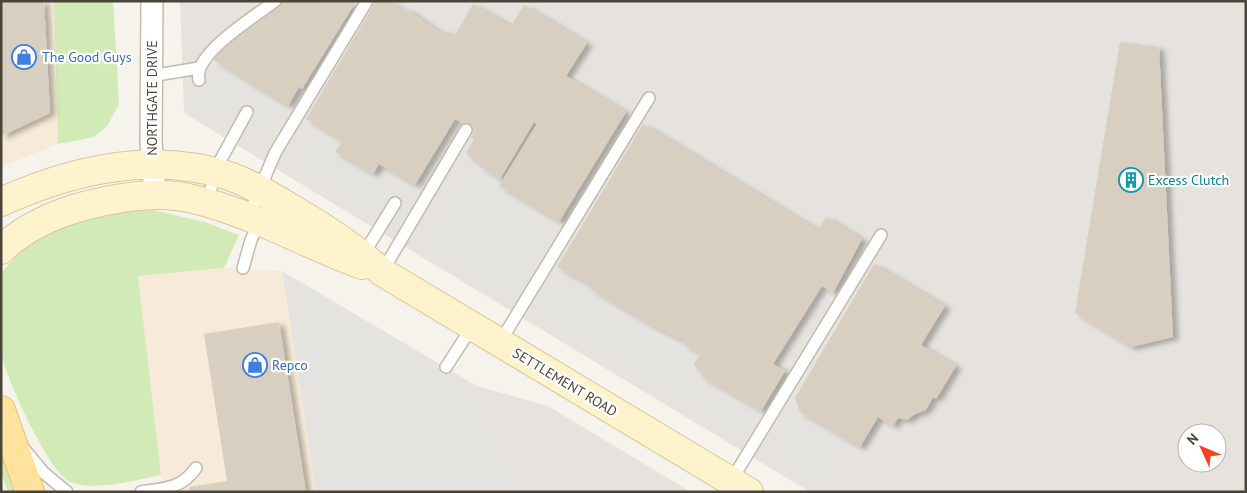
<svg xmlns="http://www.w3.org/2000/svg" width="1247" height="493" font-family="'PT Sans',sans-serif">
  <defs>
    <filter id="shadow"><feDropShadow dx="5.5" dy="3" stdDeviation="2.5" flood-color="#0004"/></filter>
  </defs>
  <rect width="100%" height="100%" fill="#f6f3ec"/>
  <g fill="#f7ead8">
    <path d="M1 1H54L58 144 1 167Z"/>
    <path d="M229 268 282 271 316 492H163L138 276Z"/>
  </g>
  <g fill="#e6e2dd" fill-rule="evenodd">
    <path d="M180 1H1246V492H810L184 113ZM1187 433H1217V463H1187Z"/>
    <path d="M477 386 548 406 691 492H527L474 389Z"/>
  </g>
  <g fill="#d2eab5">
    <path d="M54 1H113L119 103 108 125 94 137 58 144Z"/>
    <path d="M152 210 205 222 239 235 224 268 138 276 161 475C134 480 97 492 70 482 49 473 5 376 1 352 0 328 1 300 1 275 4 268 11 263 16 257 51 220 104 213 152 210Z"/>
    <path d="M1 442 20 492H8L1 473Z"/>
  </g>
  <g fill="#e5e3e0">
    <path d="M210 62 285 107 261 150 192 109 193 89Z"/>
    <path d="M304 126 409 187 402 198 379 204 370 216 285 165Z"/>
    <path d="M470 158 504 178 499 186 561 224 514 303 418 244Z"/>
    <path d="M557 269 700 354 690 371 759 412 741 440 531 313Z"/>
    <path d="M282 271 477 386 474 389 527 492H316Z"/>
    <path d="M788 411 849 448 824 490 771 457 778 444 780 424Z"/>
  </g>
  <g fill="#d8cfc1" filter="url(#shadow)">
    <path d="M1 1H44L50 113 1 136Z"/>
    <path d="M283 1 355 3 302 89 299 87 288 106 215 61 214 54Z"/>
    <path d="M376 1H389L403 10 407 9 440 32 445 31 454 37 473 4 511 26 524 5 587 43 566 76 626 112 559 222 499 186 537 124 534 122 500 179 479 166 481 164 468 156 467 151 474 139 471 137 475 131 455 119 415 185 379 164 373 174 335 152 342 141 306 119Z"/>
    <path d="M1120 42 1159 47 1173 337 1131 347 1075 313Z"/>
    <path d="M643 124 818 230 826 217 862 239 833 293 822 286 773 364 785 371 761 411 701 376 703 372 693 365 700 354 683 344 685 342 651 325 592 290V286L557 267Z"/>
    <path d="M874 264 945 306 921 345 956 366 936 399 933 397 926 410 915 414 907 420 898 418 893 426 878 417 860 447 800 412 795 398Z"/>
    <path d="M279 322 306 492H190L189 487 227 481 204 334Z"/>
  </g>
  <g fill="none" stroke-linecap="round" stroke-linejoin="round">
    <defs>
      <g id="service">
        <path d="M151 76 199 68"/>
        <path d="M199 80C192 54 256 16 275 1"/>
        <path d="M206 203 220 161 247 112"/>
        <path d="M248 217 275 153 367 1"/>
        <path d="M363 255 395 203"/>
        <path d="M243 268 251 240 260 221"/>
        <path d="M382 272 466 130"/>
        <path d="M500 342 649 98"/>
        <path d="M446 367 472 327"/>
        <path d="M24 449 44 473 67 492"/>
        <path d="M731 481 881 235"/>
        <path d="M141 492C166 488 181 489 196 468"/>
      </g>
      <path id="minor" d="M152 1 151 141 155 195"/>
      <g id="secondary">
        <path d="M1 202C71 170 153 151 229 176 253 184 275 199 296 211 329 230 354 247 382 272L749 492"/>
        <path d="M1 250C23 228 55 214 84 206 118 197 158 190 193 199 252 213 305 244 362 265"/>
      </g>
      <path id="primary" d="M1 410 30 492"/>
    </defs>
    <use href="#service" stroke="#c2bbae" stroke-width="14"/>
    <use href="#minor" stroke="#c2bbae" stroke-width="24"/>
    <use href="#secondary" stroke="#d6c79b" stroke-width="30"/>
    <use href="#primary" stroke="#e6c16a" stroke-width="30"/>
    <use href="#service" stroke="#fff" stroke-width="11"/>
    <use href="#minor" stroke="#fff" stroke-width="21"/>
    <use href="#secondary" stroke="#fff3cd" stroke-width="28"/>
    <use href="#primary" stroke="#ffe39c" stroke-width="28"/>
  </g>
  <defs>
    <symbol id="shop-ring" viewBox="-11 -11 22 22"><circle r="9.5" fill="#fff" stroke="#3f7fe0" stroke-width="1.5"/><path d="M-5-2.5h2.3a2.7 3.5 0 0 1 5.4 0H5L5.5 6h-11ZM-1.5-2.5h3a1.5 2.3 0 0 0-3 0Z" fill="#3f7fe0"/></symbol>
    <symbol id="building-ring" viewBox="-11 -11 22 22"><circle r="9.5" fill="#fff" stroke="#0f9aa8" stroke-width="1.5"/><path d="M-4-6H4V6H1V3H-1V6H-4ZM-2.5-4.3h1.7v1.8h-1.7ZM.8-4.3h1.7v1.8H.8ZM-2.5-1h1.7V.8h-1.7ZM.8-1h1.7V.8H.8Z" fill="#0f9aa8"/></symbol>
  </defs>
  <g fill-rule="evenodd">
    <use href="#shop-ring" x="10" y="43" width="28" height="28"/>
    <use href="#building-ring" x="1117" y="166" width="28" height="28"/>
    <use href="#shop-ring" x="241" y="351" width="28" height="28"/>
  </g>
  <g text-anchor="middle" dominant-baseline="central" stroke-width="4.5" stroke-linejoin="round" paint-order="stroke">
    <g font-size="14" fill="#366cbe" stroke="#fff" text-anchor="start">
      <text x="42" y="57">The Good Guys</text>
      <text x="272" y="365">Repco</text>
    </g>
    <g font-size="14" fill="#4b4439" stroke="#fff">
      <text transform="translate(152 98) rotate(-90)">NORTHGATE DRIVE</text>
      <text transform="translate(565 382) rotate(31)">SETTLEMENT ROAD</text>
    </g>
    <g font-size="14" fill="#0d838f" stroke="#fff" text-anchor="start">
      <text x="1148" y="180">Excess Clutch</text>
    </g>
  </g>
  <rect width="1247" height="493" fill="none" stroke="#4b4439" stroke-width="5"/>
  <g transform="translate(1202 448) rotate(314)"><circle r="24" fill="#ffffff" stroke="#b7b4b0"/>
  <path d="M0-4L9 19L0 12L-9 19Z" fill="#fc3f1d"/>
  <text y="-8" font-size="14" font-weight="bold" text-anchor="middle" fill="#4b4439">N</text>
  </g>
</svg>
